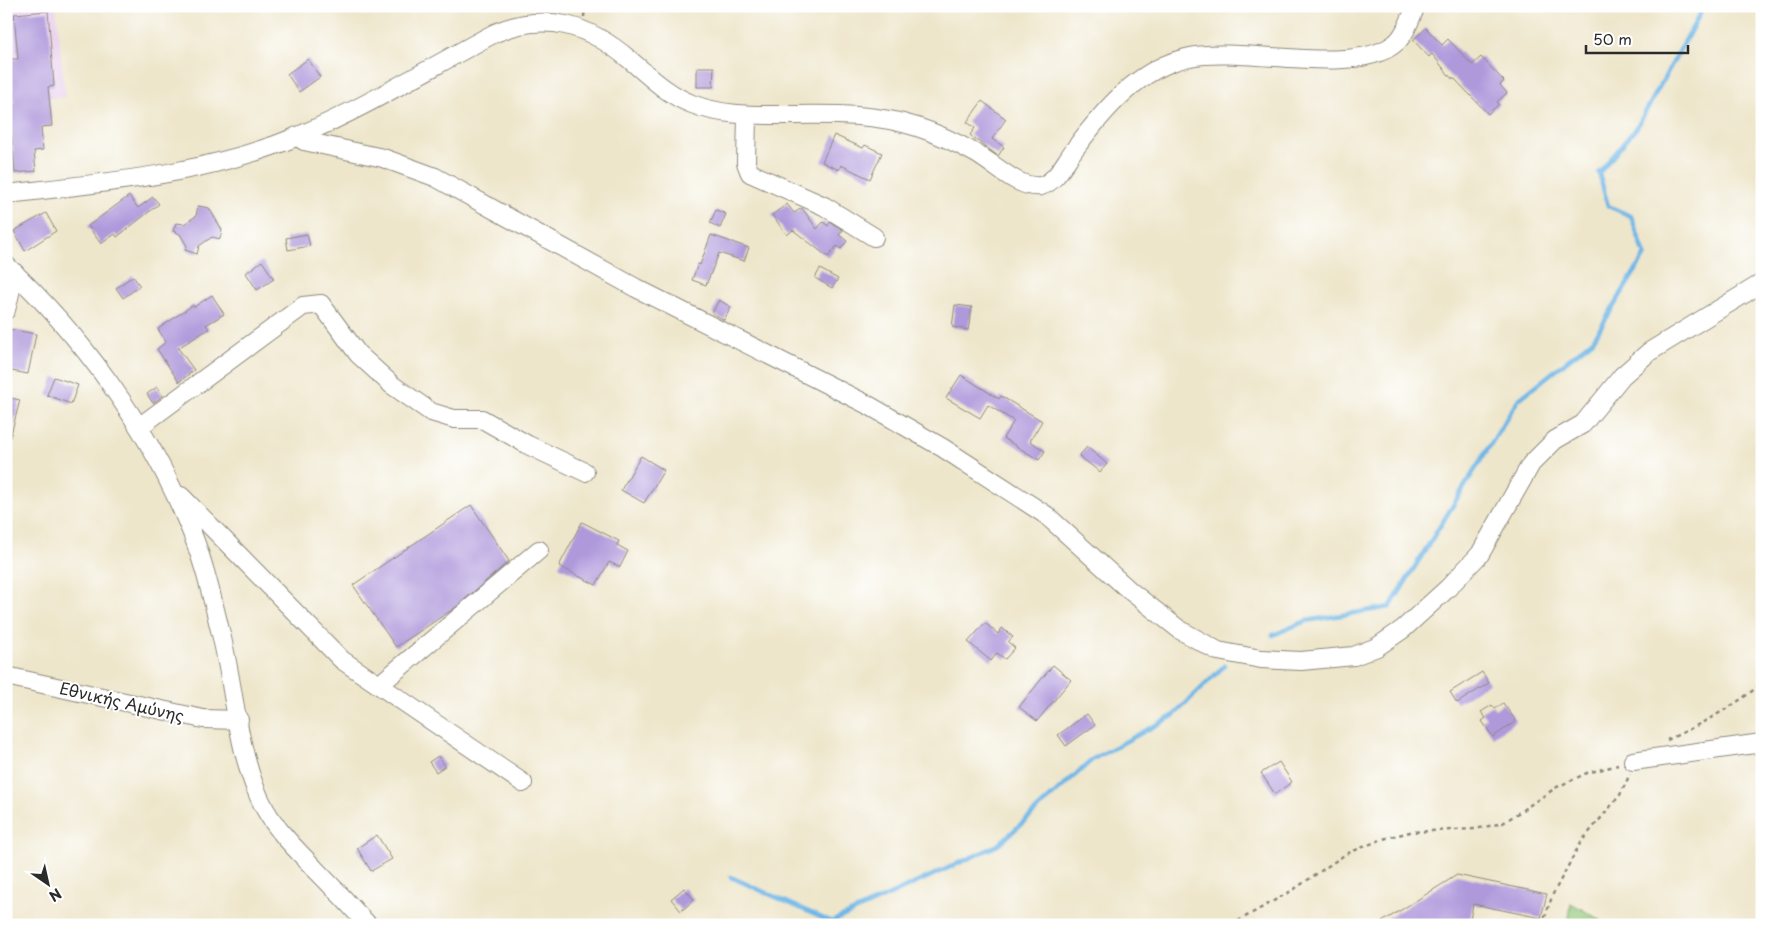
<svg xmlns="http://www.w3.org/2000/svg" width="1768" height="931" font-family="'Playpen Sans',sans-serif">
  <rect width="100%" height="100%" fill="#fff"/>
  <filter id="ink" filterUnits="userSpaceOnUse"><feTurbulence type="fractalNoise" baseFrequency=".02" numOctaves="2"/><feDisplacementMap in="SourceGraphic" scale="10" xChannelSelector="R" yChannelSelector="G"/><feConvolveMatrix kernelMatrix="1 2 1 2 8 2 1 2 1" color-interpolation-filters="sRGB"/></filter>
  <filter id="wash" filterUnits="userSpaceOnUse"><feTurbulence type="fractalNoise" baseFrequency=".0096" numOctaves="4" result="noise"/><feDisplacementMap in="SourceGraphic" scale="20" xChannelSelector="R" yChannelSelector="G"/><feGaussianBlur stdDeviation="1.12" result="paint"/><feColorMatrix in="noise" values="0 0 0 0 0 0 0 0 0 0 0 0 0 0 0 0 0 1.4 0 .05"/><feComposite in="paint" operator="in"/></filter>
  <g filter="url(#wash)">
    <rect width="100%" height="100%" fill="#eee6cb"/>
    <path fill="#ead1ed" d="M6 6H56L65 97 6 103Z"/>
    <path fill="#93c778" stroke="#5f7952" d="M1571 903 1609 925H1568Z"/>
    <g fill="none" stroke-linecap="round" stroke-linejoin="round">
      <g stroke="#70b7e7" stroke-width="4.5">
        <path d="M1273 635 1306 621 1390 607 1518 400 1593 340 1645 255 1631 216 1608 206 1599 173 1637 127 1701 12V6"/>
        <path d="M731 877 831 922 998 845 1093 759 1173 716 1225 665"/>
      </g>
    </g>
    <g id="blocks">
      <g fill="#af99db">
        <path d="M48 11 54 86 48 87 52 126 41 127 43 150 34 151 36 171 15 173 9 104H14L10 59H18L14 14Z"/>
        <path d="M1426 28 1442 45 1448 39 1472 65 1481 57 1504 81 1500 85 1507 93 1497 102 1499 104 1488 114 1453 77 1452 79 1432 54 1429 57 1413 40Z"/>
        <path d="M308 59 320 77 299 92 287 74Z"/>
        <path d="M697 67H714L713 87H697Z"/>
        <path d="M982 101 1006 119 992 139 1004 147 998 156 970 135 975 128 967 122Z"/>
        <path d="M834 135 863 148 865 145 882 153 870 179 841 165 839 170 822 162Z"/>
        <path d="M129 196 138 208 153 197 159 204 117 237 115 234 101 244 88 226Z"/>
        <path d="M787 204 794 213 802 208 817 229 823 222 828 226 830 222 843 230 839 235 847 241 841 249 837 246 828 257 793 230 787 235 772 215Z"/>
        <path d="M198 206 209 208 222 230 220 239 212 237 199 246 197 254 185 250 187 246 180 234 173 231 176 223 184 224 196 216Z"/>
        <path d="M716 210 726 214 720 228 710 223Z"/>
        <path d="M46 213 56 231 25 251 14 231Z"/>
        <path d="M307 234 310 246 288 250 286 238Z"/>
        <path d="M711 235 749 248 744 261 719 253 706 285 692 280 698 264 700 265Z"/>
        <path d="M262 261 274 279 257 290 246 273Z"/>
        <path d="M820 269 838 279 832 288 815 278Z"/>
        <path d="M133 276 140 286 123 298 116 288Z"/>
        <path d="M212 295 224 314 206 325 209 329 178 348 194 370 179 382 157 349 166 342 158 329 193 305 194 307Z"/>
        <path d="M719 300 731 307 724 320 712 313Z"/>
        <path d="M955 305 972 307 968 330 952 327Z"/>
        <path d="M9 329 36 334 28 374 6 370Z"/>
        <path d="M961 375 999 399 1001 396 1042 421 1030 441 1045 451 1039 460 1003 438 1014 421 988 405 980 418 946 398Z"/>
        <path d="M54 377 78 385 71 404 47 395Z"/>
        <path d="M157 387 163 396 153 403 147 394Z"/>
        <path d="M6 397 20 400 10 438 6 437Z"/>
        <path d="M1087 447 1107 464 1100 472 1079 456Z"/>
        <path d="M641 456 664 470 644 503 621 490Z"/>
        <path d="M471 505 509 561 456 607 396 647 353 585Z"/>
        <path d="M582 522 619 541 617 545 628 551 620 567 609 562 596 585 559 566Z"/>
        <path d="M985 623 998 634 1002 628 1013 637 1008 642 1015 648 1005 659 997 653 991 661 968 642Z"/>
        <path d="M1053 665 1071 680 1037 721 1019 707Z"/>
        <path d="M1482 672 1489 683 1457 703 1450 692Z"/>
        <path d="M1503 703 1516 721 1493 737 1482 721 1486 718 1481 712 1492 705 1495 709Z"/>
        <path d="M1087 714 1095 725 1066 746 1058 735Z"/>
        <path d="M438 756 445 766 436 772 429 762Z"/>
        <path d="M1279 762 1292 782 1275 794 1261 773Z"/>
        <path d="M377 835 392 859 371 871 357 848Z"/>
        <path d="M1457 875 1547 894 1541 918 1473 904 1469 925H1377Z"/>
        <path d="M684 888 694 900 681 911 671 899Z"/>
      </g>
    </g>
  </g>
  <g filter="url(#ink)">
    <use href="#blocks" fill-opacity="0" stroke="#8c887b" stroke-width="1"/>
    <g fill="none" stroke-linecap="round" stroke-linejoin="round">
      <defs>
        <g id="minor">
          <path d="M747 115 746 163 750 173 824 206 874 237"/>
          <path d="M297 136 304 141 383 158 435 177 636 288 870 406 943 448 1046 515 1129 590 1180 630 1218 651 1261 659 1301 661 1354 656 1377 647 1403 629 1448 588 1480 554 1531 464 1555 440 1583 424 1622 376 1649 352 1762 283"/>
          <path d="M6 194C104 183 204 175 296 137 365 108 429 68 495 33 546 11 589 25 630 60 649 76 668 95 692 104 720 115 748 115 778 115 824 115 872 112 917 127 936 133 957 143 975 153 995 164 1018 189 1041 186 1057 181 1064 163 1074 150 1103 111 1139 67 1190 57 1242 46 1351 76 1393 45 1405 37 1410 19 1416 6"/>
          <path d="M6 265C82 336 146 424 186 519 202 554 211 593 220 630 235 687 237 758 265 809 278 832 297 850 315 869 333 887 351 906 368 925"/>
          <path d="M6 310 15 273"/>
          <path d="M139 427 303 306 321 304 358 354 392 385 431 412 454 419H482L528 445 585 472"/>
          <path d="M181 496 342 660 523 783"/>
          <path d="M6 676 203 719 239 720"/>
          <path d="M379 685 539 550"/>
          <path d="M1633 761 1762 743"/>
        </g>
      </defs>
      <use href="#minor" stroke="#8c887b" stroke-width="20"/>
      <g stroke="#8c887b" stroke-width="2.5" stroke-dasharray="4 4" stroke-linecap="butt">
        <path d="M584 17 585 6"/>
        <path d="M1667 740C1701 724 1734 707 1762 683"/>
        <path d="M1231 925 1293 890 1346 854 1383 839 1410 832 1475 829 1503 823 1557 787 1587 773 1618 765"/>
        <path d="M1542 925 1553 894 1581 842 1620 795 1630 774"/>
      </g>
      <use href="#minor" stroke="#fff" stroke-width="18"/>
    </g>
  </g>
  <g text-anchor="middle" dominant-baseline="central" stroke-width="4" stroke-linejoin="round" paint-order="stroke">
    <g font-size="16" fill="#2b2b2b" stroke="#fff">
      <text transform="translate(122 701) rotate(13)">Εθνικής Αμύνης</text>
    </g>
  </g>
  <rect width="1768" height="931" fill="none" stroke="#fff" stroke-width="25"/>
  <g transform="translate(48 884) rotate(146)" stroke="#ffffff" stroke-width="4" paint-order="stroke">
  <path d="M0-4L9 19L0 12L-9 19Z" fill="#2b2b2b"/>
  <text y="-8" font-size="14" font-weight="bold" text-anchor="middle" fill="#2b2b2b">N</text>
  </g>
  <path d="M1586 45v8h102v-8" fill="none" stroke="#2b2b2b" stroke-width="2.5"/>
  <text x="1593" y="45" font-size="15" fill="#2b2b2b" stroke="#ffffff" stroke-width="4" paint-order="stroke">50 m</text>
</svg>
